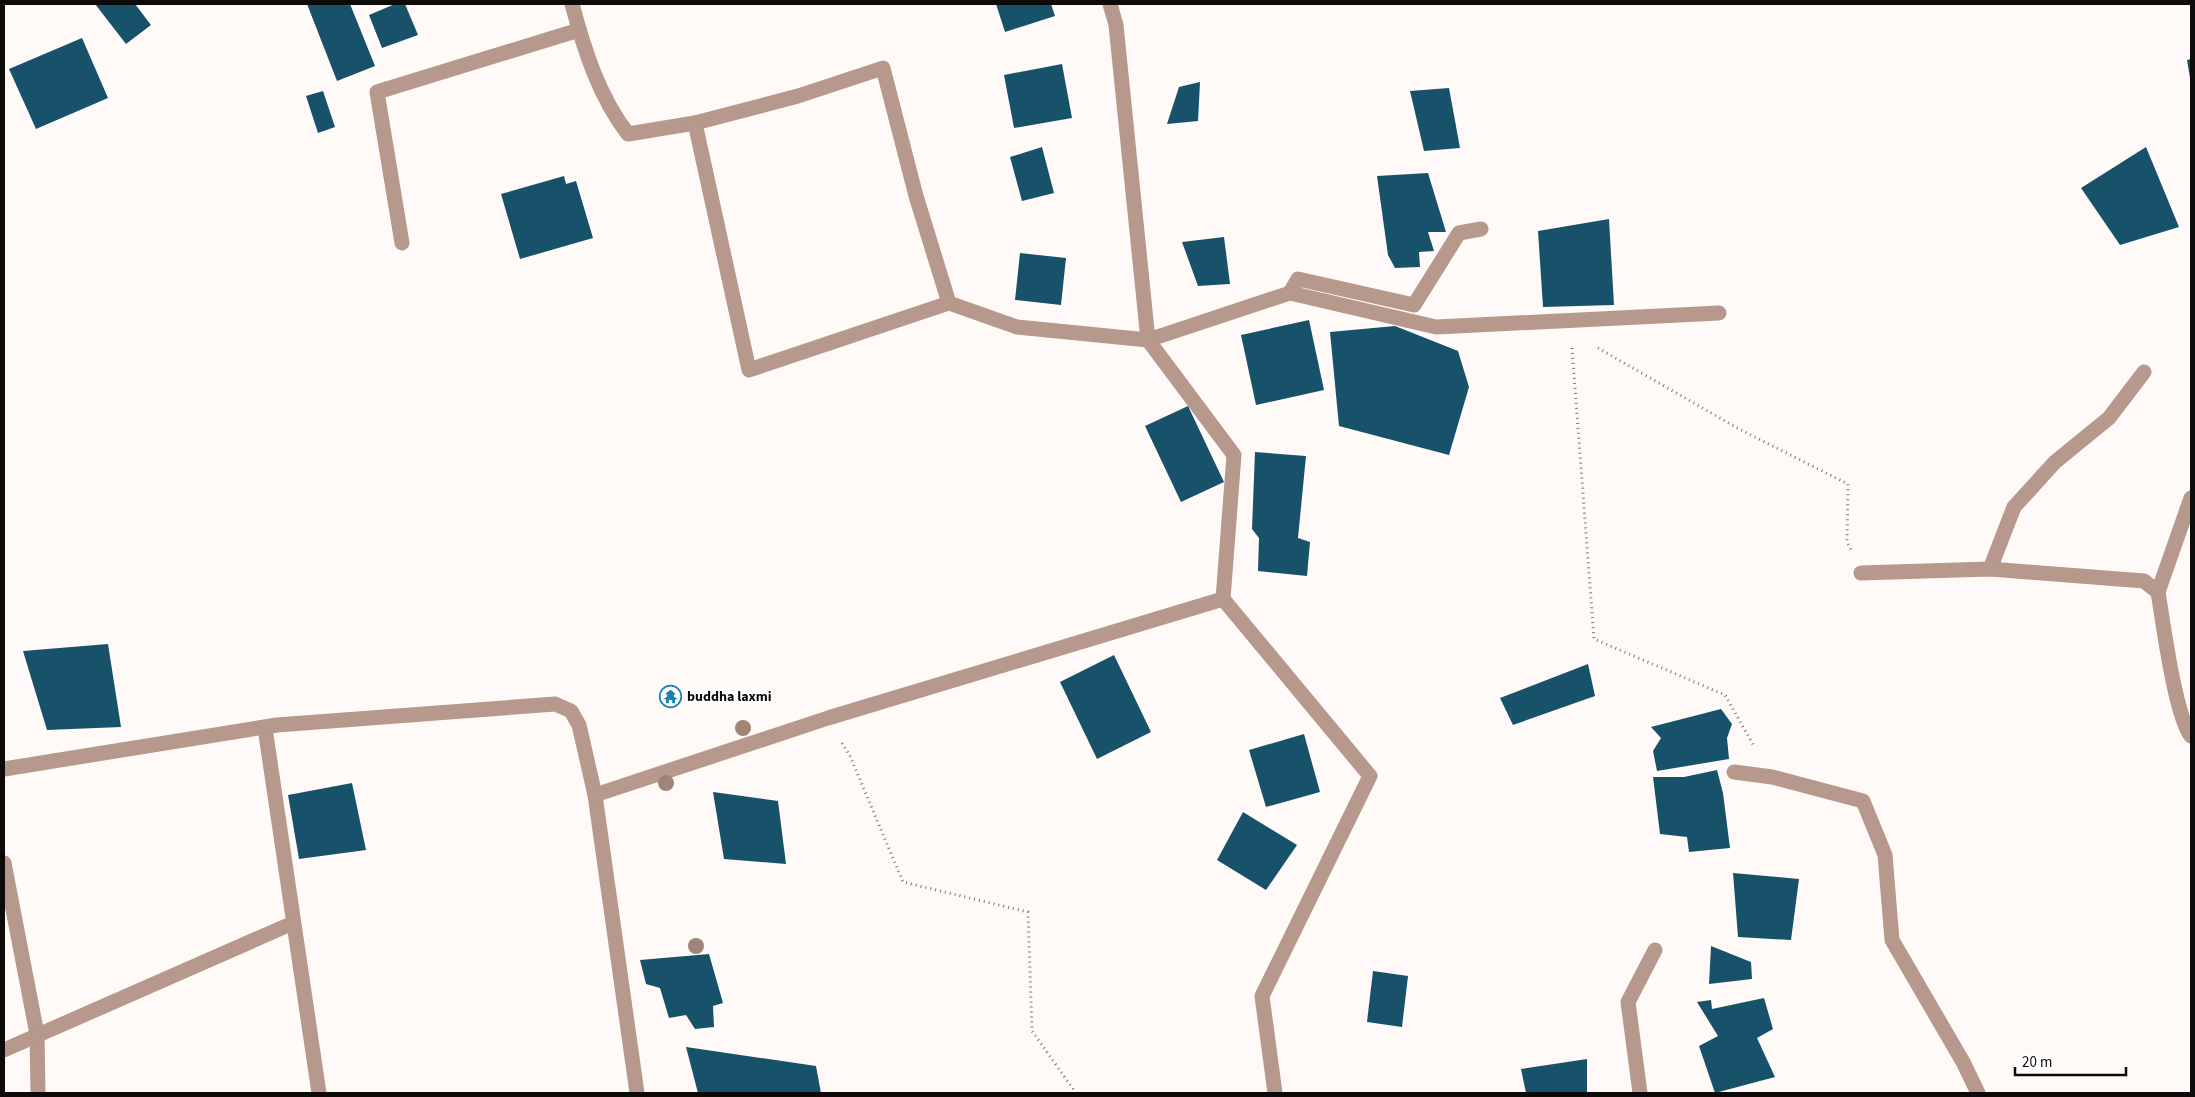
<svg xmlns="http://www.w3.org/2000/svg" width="2195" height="1097" font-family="'Source Sans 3',sans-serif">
  <rect width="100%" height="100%" fill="#fffaf8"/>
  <g fill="#18526a">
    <path d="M95 4H135L151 25 126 44Z"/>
    <path d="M307 4H350L375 66 337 81Z"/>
    <path d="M395 4H405L418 35 382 48 369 15Z"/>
    <path d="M996 4H1051L1055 16 1005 32Z"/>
    <path d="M82 38 108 98 36 129 9 69Z"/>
    <path d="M2191 59V77L2190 78 2187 60Z"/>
    <path d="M1062 64 1072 118 1014 128 1004 75Z"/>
    <path d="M1200 82 1198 121 1167 124 1179 87Z"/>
    <path d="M1449 88 1460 148 1424 151 1410 91Z"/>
    <path d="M323 91 335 127 318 133 306 96Z"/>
    <path d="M1042 147 1054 193 1022 201 1010 157Z"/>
    <path d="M2146 147 2179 227 2120 245 2081 188Z"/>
    <path d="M1428 173 1446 232H1428L1434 251 1419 252 1420 267 1395 268 1388 255 1377 176Z"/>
    <path d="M564 176 566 184 576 181 593 238 520 259 501 194Z"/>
    <path d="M1609 219 1614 305 1543 307 1538 231Z"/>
    <path d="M1224 237 1230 284 1198 286 1182 242Z"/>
    <path d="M1020 253 1066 258 1061 305 1015 300Z"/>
    <path d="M1309 320 1324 390 1256 405 1241 335Z"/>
    <path d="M1395 326 1458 351 1469 387 1449 455 1339 426 1330 332Z"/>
    <path d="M1188 406 1224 482 1181 502 1145 426Z"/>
    <path d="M1255 452 1306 456 1298 538 1310 542 1307 576 1258 571 1259 538 1252 529Z"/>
    <path d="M108 644 121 727 47 730 23 651Z"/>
    <path d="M1114 655 1151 732 1097 759 1060 682Z"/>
    <path d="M1588 664 1595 696 1513 725 1500 698Z"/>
    <path d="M1721 709 1732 724 1727 738 1729 759 1657 771 1653 751 1661 738 1651 727Z"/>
    <path d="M1304 734 1320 792 1266 807 1249 750Z"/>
    <path d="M1717 770 1723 793 1730 848 1689 852 1687 837 1660 834 1653 777H1684Z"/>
    <path d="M352 783 366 850 299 859 288 795Z"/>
    <path d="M713 792 778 801 786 864 724 859Z"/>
    <path d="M1243 812 1297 845 1266 890 1217 860Z"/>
    <path d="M1733 873 1799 879 1791 940 1738 937Z"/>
    <path d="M1711 946 1751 962 1752 979 1709 984Z"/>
    <path d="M709 954 723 1003 713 1006 714 1027 695 1029 686 1015 669 1018 660 988 646 984 640 960Z"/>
    <path d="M1373 971 1408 976 1402 1027 1367 1022Z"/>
    <path d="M1764 998 1773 1029 1757 1038 1775 1077 1715 1093 1699 1046 1718 1036 1697 1002 1711 1000 1712 1009Z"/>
    <path d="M686 1047 816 1066 821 1093H698Z"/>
    <path d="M1587 1059V1093H1526L1521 1069Z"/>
  </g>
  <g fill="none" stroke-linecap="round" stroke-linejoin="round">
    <g stroke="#7c7977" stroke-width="3" stroke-dasharray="1 4" stroke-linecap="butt">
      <path d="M1572 348 1594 639 1725 695 1754 746"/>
      <path d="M1598 348 1739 429 1848 484 1847 542 1851 550"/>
      <path d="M842 743 850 756 903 882 1028 912 1032 1031 1076 1093"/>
    </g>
    <g stroke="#b6998c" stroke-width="15">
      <path d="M572 4C584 49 599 97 628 134L695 123 798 96 883 68 916 196 949 303 1017 327 1148 340 1290 293 1436 327 1719 313"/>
      <path d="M1110 4 1116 25 1148 340 1234 455 1223 599 1370 776 1262 996 1275 1093"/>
      <path d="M695 123 749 370 949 303"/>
      <path d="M402 243 377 92 579 30"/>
      <path d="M1290 293 1298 279 1414 305 1459 233 1481 229"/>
      <path d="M1990 569 2014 507 2055 462 2109 418 2144 372"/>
      <path d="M1861 573 1990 569 2144 581 2158 592C2163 622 2175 715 2191 736"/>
      <path d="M2158 592 2191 498"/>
      <path d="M265 728 319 1093"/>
      <path d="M4 769 277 725 555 704 571 711 579 725 595 795 637 1093"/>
      <path d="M1734 772 1772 777 1863 801 1885 855 1892 940 1963 1062 1978 1093"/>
      <path d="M595 795 828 718 1223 599"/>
      <path d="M4 863 37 1034 38 1093"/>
      <path d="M4 1050 293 923"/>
      <path d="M1640 1093 1628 1002 1655 950"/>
    </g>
  </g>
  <g fill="#9e8577">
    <circle cx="743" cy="728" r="8"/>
    <circle cx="666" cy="783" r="8"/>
    <circle cx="696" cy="946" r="8"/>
  </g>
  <defs>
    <symbol id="temple-ring" viewBox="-11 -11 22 22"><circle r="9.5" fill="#fff" stroke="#1583ab" stroke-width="1.5"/><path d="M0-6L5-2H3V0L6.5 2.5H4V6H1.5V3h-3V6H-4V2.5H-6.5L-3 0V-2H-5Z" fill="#1583ab"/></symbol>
  </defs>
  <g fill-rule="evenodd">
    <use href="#temple-ring" x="658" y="684" width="25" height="25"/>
  </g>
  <g text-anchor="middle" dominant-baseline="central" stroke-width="5" stroke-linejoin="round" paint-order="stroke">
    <g font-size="14" font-weight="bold" fill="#0d0b0a" stroke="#fff" text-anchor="start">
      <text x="687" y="697">buddha laxmi</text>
    </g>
  </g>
  <rect width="2195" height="1097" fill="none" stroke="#0d0b0a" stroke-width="10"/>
  <path d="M2015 1067v8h111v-8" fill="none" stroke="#0d0b0a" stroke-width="2.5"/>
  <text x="2022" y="1067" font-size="15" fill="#0d0b0a" stroke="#ffffff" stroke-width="4" paint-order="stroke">20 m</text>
</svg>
